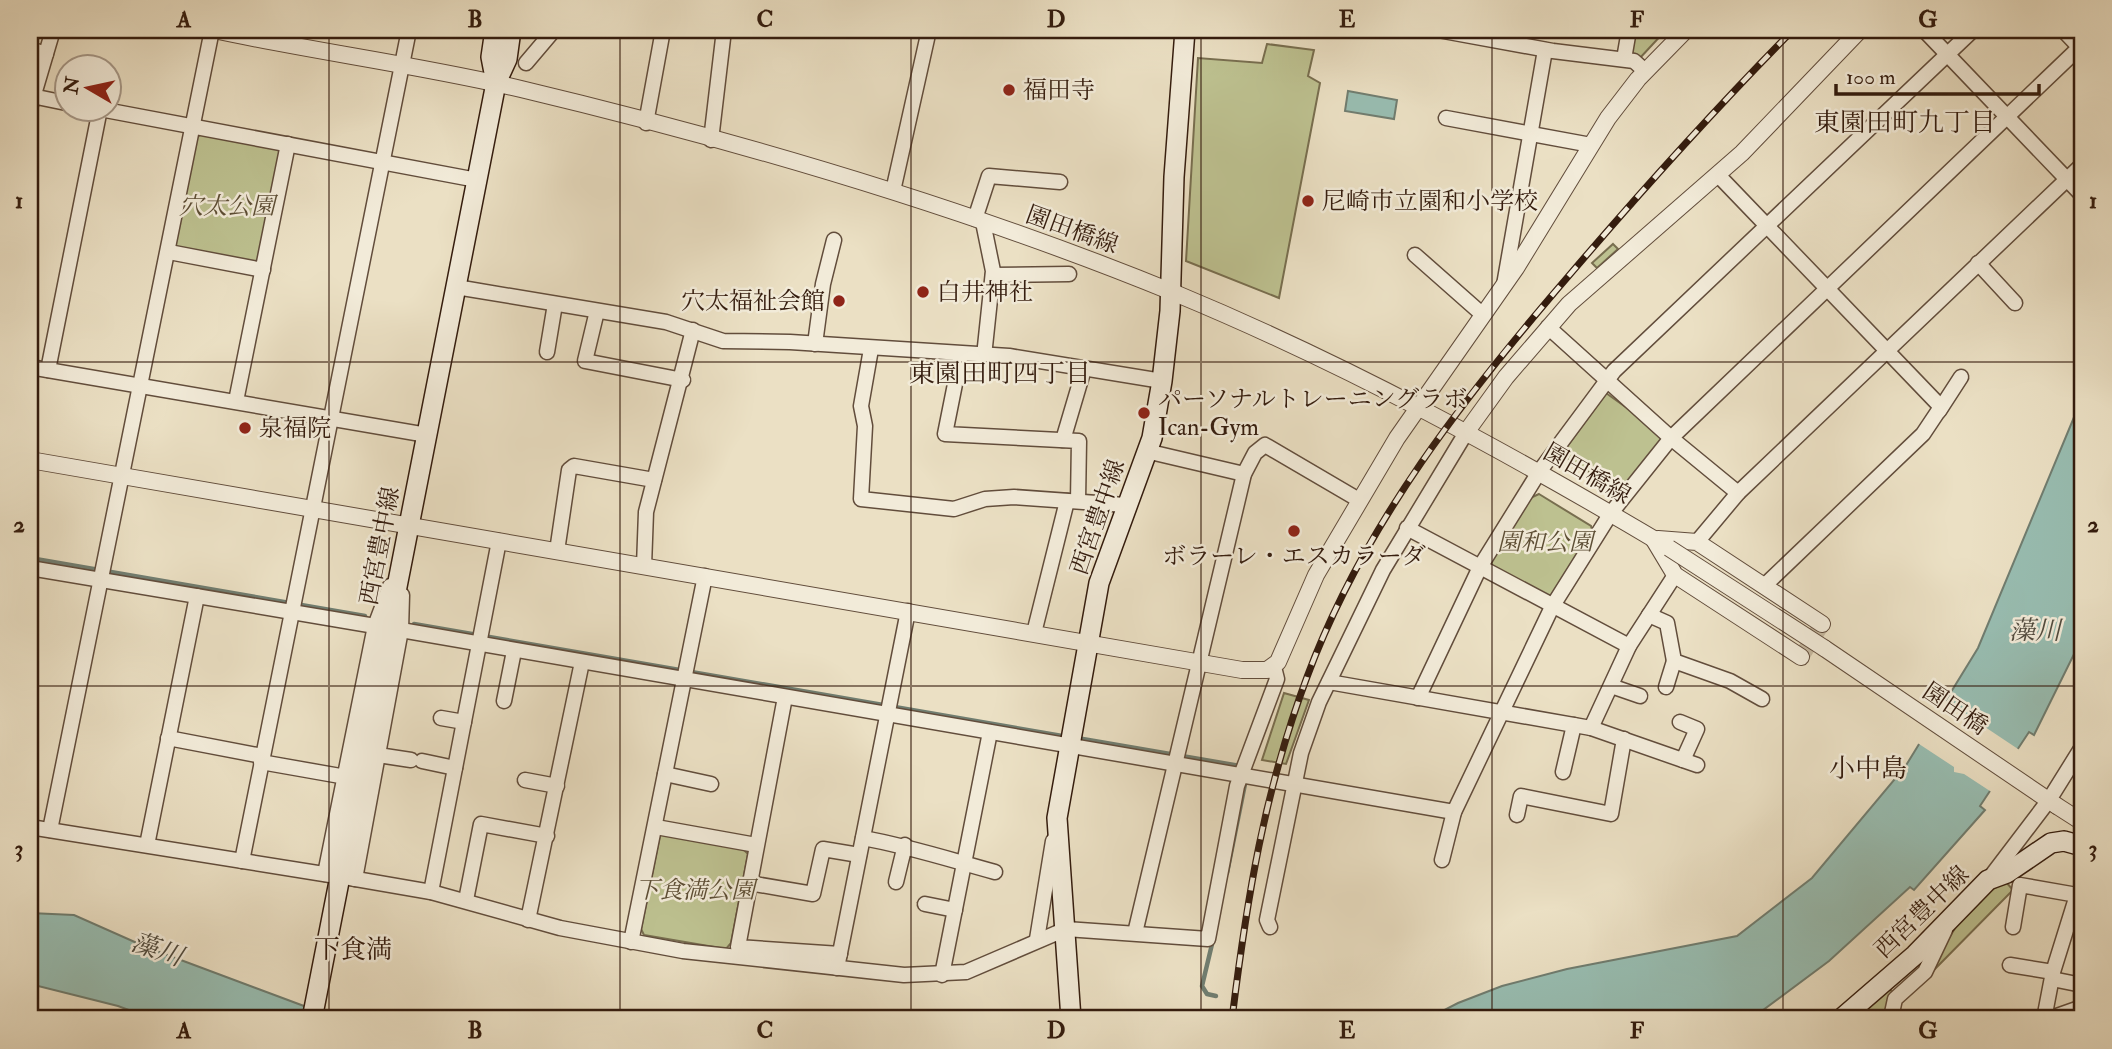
<svg xmlns="http://www.w3.org/2000/svg" width="2112" height="1049" font-family="'IM FELL Double Pica','Noto Serif JP',serif">
  <rect width="100%" height="100%" fill="#ebe0c4"/>
  <filter id="stains"><feTurbulence type="fractalNoise" baseFrequency=".00286" numOctaves="4"/><feColorMatrix values="0 0 0 0 .2 0 0 0 0 .09 0 0 0 0 .02 0 0 0 .5 -.17"/></filter>
  <radialGradient id="worn" r=".72"><stop offset=".6" stop-color="#630" stop-opacity="0"/><stop offset="1" stop-color="#630" stop-opacity=".3"/></radialGradient>
  <g fill="#bdc190" stroke="#786e4f" stroke-width="2">
    <path d="M1632 30H1666L1639 59 1628 55Z"/>
    <path d="M1267 44 1314 50 1308 76 1320 83 1279 298 1186 261 1198 58 1262 63Z"/>
    <path d="M202 134 277 148 280 153 257 263 177 248 175 244 197 137Z"/>
    <path d="M1613 244 1618 249 1597 268 1592 263Z"/>
    <path d="M1606 393 1659 431 1663 439 1628 488 1617 489 1561 455Z"/>
    <path d="M1539 494 1591 526 1593 534 1555 594 1547 596 1490 566 1491 560 1528 499Z"/>
    <path d="M1284 693 1309 700 1286 764 1262 760Z"/>
    <path d="M666 834 742 848 748 854 731 943 726 949 644 935 641 929 660 835Z"/>
    <path d="M2006 882 2013 890 1930 974C1949 936 1966 900 2006 882Z"/>
    <path d="M1889 988 1894 994 1891 1009 1876 1019H1849Z"/>
  </g>
  <g fill="#98bdb1" stroke="#707d70" stroke-width="2">
    <path d="M1348 91 1397 100 1394 119 1345 111Z"/>
    <path d="M2082 398V638L2034 735 2029 732 1980 806 1985 810 1914 890 1910 887 1829 961 1751 1019H1427L1458 1003 1502 986 1567 969 1737 936 1812 878 1905 767 1978 648Z"/>
    <path d="M30 913 74 915 146 947 312 1009 328 1019H153L118 1006 30 984Z"/>
  </g>
  <path fill="#ebe0c4" d="M1943 699 2021 751 1993 793 1964 774 1954 772V767L1916 742Z"/>
  <g fill="none" stroke-linecap="round" stroke-linejoin="round">
    <g stroke="#707d70" stroke-width="4.5">
      <path d="M30 558 365 616"/>
      <path d="M414 624 1068 737"/>
      <path d="M1077 738 1240 766"/>
      <path d="M1227 873 1246 779"/>
      <path d="M1213 940 1202 986 1207 994 1216 996"/>
    </g>
    <path stroke="#c6b9a0" stroke-width="16" stroke-dasharray="16 8" stroke-linecap="butt" d="M1801 657 1822 624"/>
    <defs>
      <g id="minor">
        <path d="M1438 30 1553 51 1634 61 1645 71"/>
        <path d="M1924 30 2082 195"/>
        <path d="M2063 30 2082 50"/>
        <path d="M30 49 46 54"/>
        <path d="M1624 59 1629 30"/>
        <path d="M526 63 554 30"/>
        <path d="M32 96 66 103"/>
        <path d="M30 108 53 30"/>
        <path d="M100 109 477 180"/>
        <path d="M1446 118 1591 145"/>
        <path d="M646 123 663 30"/>
        <path d="M711 140 724 30"/>
        <path d="M1718 175 1941 407 1923 434 1764 586"/>
        <path d="M893 191 929 30"/>
        <path d="M975 219 989 176 1060 182"/>
        <path d="M983 222 993 271 984 356"/>
        <path d="M169 252 263 270"/>
        <path d="M1415 255 1483 315"/>
        <path d="M1978 263 2015 303"/>
        <path d="M993 275 1069 274"/>
        <path d="M1504 285 1545 50"/>
        <path d="M456 287 666 322 723 341 790 342 1009 356 1162 381"/>
        <path d="M597 311 585 361 683 380"/>
        <path d="M1548 327 1671 438 1738 493"/>
        <path d="M815 344 823 284 834 240"/>
        <path d="M871 349 861 406 865 426 861 499 954 509 985 499 1014 497 1125 505"/>
        <path d="M547 352 555 304"/>
        <path d="M961 354 945 434 1079 441 1078 501"/>
        <path d="M30 367 427 435"/>
        <path d="M48 370 100 109 96 108"/>
        <path d="M236 401 288 144"/>
        <path d="M1939 411 1961 377"/>
        <path d="M1063 440 1084 369"/>
        <path d="M1146 451 1244 474"/>
        <path d="M1407 528 1629 646"/>
        <path d="M1697 542 1738 493 2082 165"/>
        <path d="M557 551 569 470 574 466 654 480"/>
        <path d="M644 566 646 512 693 330"/>
        <path d="M30 568 375 626"/>
        <path d="M1649 615 1667 623 1674 661 1730 681 1762 699"/>
        <path d="M401 630 1454 812"/>
        <path d="M1034 633 1067 501"/>
        <path d="M1329 682 1591 728 1697 765"/>
        <path d="M1611 686 1640 696"/>
        <path d="M1666 687 1674 661"/>
        <path d="M785 697 738 947 840 954"/>
        <path d="M1418 698 1480 567 1539 472 1614 371 1973 30"/>
        <path d="M504 701 514 651"/>
        <path d="M441 718 464 722"/>
        <path d="M1680 722 1697 729 1683 760"/>
        <path d="M1591 728 1629 646 1675 575"/>
        <path d="M168 738 262 756"/>
        <path d="M378 755 411 760"/>
        <path d="M422 761 455 768"/>
        <path d="M261 762 346 777"/>
        <path d="M1563 772 1574 725"/>
        <path d="M665 774 711 784"/>
        <path d="M525 780 557 786"/>
        <path d="M1517 815 1521 796 1611 814 1624 739"/>
        <path d="M30 827 330 875"/>
        <path d="M656 827 756 845"/>
        <path d="M50 830 212 30"/>
        <path d="M863 838C908 846 951 860 995 872"/>
        <path d="M147 845 197 596"/>
        <path d="M1442 860 1454 812 1552 607 1611 513 1671 438 2082 45"/>
        <path d="M242 861 409 30"/>
        <path d="M325 874 375 626 390 586"/>
        <path d="M350 878 431 892 560 928 683 951 904 975 966 972 1066 929 1208 939 1237 786 1277 679 1274 667"/>
        <path d="M355 879 401 630 402 595"/>
        <path d="M1989 879 2049 800 2082 747"/>
        <path d="M896 882 905 845"/>
        <path d="M749 883 813 894 823 849 859 855"/>
        <path d="M431 892 499 541"/>
        <path d="M466 900 481 824 547 836"/>
        <path d="M925 904 955 910"/>
        <path d="M528 920 582 662"/>
        <path d="M1270 927 1267 920 1301 753 1319 702 1383 570 1467 431"/>
        <path d="M2013 927 2020 885 2077 895"/>
        <path d="M1135 933 1244 474 1255 453 1265 445 1359 500"/>
        <path d="M1037 939 1053 841"/>
        <path d="M631 942 705 576"/>
        <path d="M2010 965 2053 972"/>
        <path d="M837 968 908 611"/>
        <path d="M942 975 990 732"/>
        <path d="M2052 979 2082 985"/>
        <path d="M1892 1013 1895 999 1925 972 1945 930"/>
        <path d="M2044 1019 2053 972 2077 895 2082 896"/>
        <path d="M2048 1019 2082 1007"/>
      </g>
      <g id="tertiary">
        <path d="M214 30C316 52 419 65 521 89 743 142 965 207 1177 294 1348 365 1511 454 1669 548"/>
        <path d="M1467 431 1506 377 1569 304 1742 153 1860 30"/>
        <path d="M30 460 1242 670H1267L1278 662 1316 575 1397 438 1516 268 1608 118 1638 79 1686 30"/>
        <path d="M1658 539 1697 542 1822 624"/>
        <path d="M1654 540 1675 575 1801 657"/>
        <path d="M1824 648 2057 806"/>
      </g>
      <g id="secondary">
        <path d="M495 30 491 57 496 83"/>
        <path d="M312 1019 496 83 507 59 511 30"/>
        <path d="M1071 1019 1057 818 1099 583 1152 438 1162 381 1170 311 1174 177 1185 30"/>
        <path d="M1841 1019 1915 955 1988 880 2007 873 2051 843 2064 841 2082 846"/>
      </g>
    </defs>
    <use href="#minor" stroke="#624d3c" stroke-width="17"/>
    <use href="#tertiary" stroke="#624d3c" stroke-width="18"/>
    <use href="#secondary" stroke="#341c0e" stroke-width="22"/>
    <use href="#minor" stroke="#f2ebd9" stroke-width="14"/>
    <use href="#tertiary" stroke="#f2ebd9" stroke-width="16"/>
    <use href="#secondary" stroke="#f2ebd9" stroke-width="19"/>
    <defs>
      <g id="rail">
        <path d="M1232 1019C1247 898 1264 792 1307 677 1364 523 1466 395 1572 272 1643 189 1716 108 1793 30"/>
        <path d="M2079 1019 2082 1018"/>
      </g>
    </defs>
    <use href="#rail" stroke="#341c0e" stroke-width="7"/>
    <use href="#rail" stroke="#f2ebd9" stroke-width="4.5" stroke-dasharray="13" stroke-linecap="butt"/>
    <defs>
      <g id="tertiary-bridge">
        <path d="M1669 548 1824 648"/>
        <path d="M2057 806 2082 822"/>
      </g>
    </defs>
    <use href="#tertiary-bridge" stroke="#624d3c" stroke-width="18" stroke-linecap="butt"/>
    <use href="#tertiary-bridge" stroke="#f2ebd9" stroke-width="16"/>
  </g>
  <path fill="none" stroke="#341c0e" stroke-width="2" stroke-opacity="0.55" d="M329 30V1019M620 30V1019M911 30V1019M1201 30V1019M1492 30V1019M1783 30V1019M30 362H2082M30 686H2082"/>
  <g fill="#8f2418" stroke="#f2ebd9" stroke-width="2.5">
    <circle cx="1009" cy="90" r="7"/>
    <circle cx="1308" cy="201" r="7"/>
    <circle cx="923" cy="292" r="7"/>
    <circle cx="839" cy="301" r="7"/>
    <circle cx="1144" cy="413" r="7"/>
    <circle cx="245" cy="428" r="7"/>
    <circle cx="1294" cy="531" r="7"/>
  </g>
  <g text-anchor="middle" dominant-baseline="central" stroke-width="5" stroke-linejoin="round" paint-order="stroke">
    <g font-size="24" fill="#341c0e" stroke="#f2ebd9" text-anchor="start">
      <text x="1023" y="90">福田寺</text>
      <text x="1322" y="201">尼崎市立園和小学校</text>
      <text x="937" y="292">白井神社</text>
      <text x="825" y="301" text-anchor="end">穴太福祉会館</text>
      <text x="1158" y="399">パーソナルトレーニングラボ<tspan x="1158" dy="28">Ican-Gym</tspan></text>
      <text x="259" y="428">泉福院</text>
      <text x="1294" y="556" text-anchor="middle">ボラーレ・エスカラーダ</text>
    </g>
    <g font-size="24" font-style="italic" fill="#5d4e35" stroke="#f2ebd9">
      <text x="227" y="206">穴太公園</text>
      <text x="1545" y="542">園和公園</text>
      <text x="695" y="890">下食満公園</text>
    </g>
    <g font-size="24" fill="#341c0e" stroke="#f2ebd9">
      <text transform="translate(1072 230) rotate(20)">園田橋線</text>
      <text transform="translate(1587 474) rotate(30)">園田橋線</text>
      <text transform="translate(1098 517) rotate(-71)">西宮豊中線</text>
      <text transform="translate(380 546) rotate(-79)">西宮豊中線</text>
      <text transform="translate(1955 709) rotate(34)">園田橋</text>
      <text transform="translate(1922 912) rotate(-44)">西宮豊中線</text>
    </g>
    <g font-size="26" fill="#341c0e" stroke="#f2ebd9">
      <text x="1905" y="123">東園田町九丁目</text>
      <text x="1000" y="374">東園田町四丁目</text>
      <text x="1868" y="769">小中島</text>
      <text x="353" y="950">下食満</text>
    </g>
    <g font-size="26" font-style="italic" fill="#524c3f" stroke="#f2ebd9">
      <text x="2035" y="631">藻川</text>
      <text transform="translate(157 950) rotate(19)">藻川</text>
    </g>
  </g>
  <rect width="2112" height="1049" fill="none" stroke="#ebe0c4" stroke-width="77"/>
  <g transform="translate(88 88) rotate(279)"><circle r="33" fill="#f2ebd9" stroke="#a69888" stroke-width="2"/>
  <path d="M0-5L12 26L0 18L-12 26Z" fill="#8f2418"/>
  <text y="-10" font-size="19" font-weight="bold" text-anchor="middle" fill="#341c0e">N</text>
  </g>
  <path d="M1836 84v10h203v-10" fill="none" stroke="#341c0e" stroke-width="3.5"/>
  <text x="1846" y="84" font-size="21" fill="#341c0e" stroke="#f2ebd9" stroke-width="5" paint-order="stroke">100 m</text>
  <rect x="38" y="38" width="2036" height="972" fill="none" stroke="#341c0e" stroke-width="2.5"/>
  <g font-size="23" text-anchor="middle" font-weight="bold" fill="#341c0e">
    <text x="184" y="27">A</text>
    <text x="475" y="27">B</text>
    <text x="765" y="27">C</text>
    <text x="1056" y="27">D</text>
    <text x="1347" y="27">E</text>
    <text x="1637" y="27">F</text>
    <text x="1928" y="27">G</text>
    <text x="19" y="208">1</text>
    <text x="2093" y="208">1</text>
    <text x="19" y="532">2</text>
    <text x="2093" y="532">2</text>
    <text x="19" y="856">3</text>
    <text x="2093" y="856">3</text>
    <text x="184" y="1038">A</text>
    <text x="475" y="1038">B</text>
    <text x="765" y="1038">C</text>
    <text x="1056" y="1038">D</text>
    <text x="1347" y="1038">E</text>
    <text x="1637" y="1038">F</text>
    <text x="1928" y="1038">G</text>
  </g>
  <rect width="100%" height="100%" filter="url(#stains)"/>
  <rect width="100%" height="100%" fill="url(#worn)"/>
</svg>
